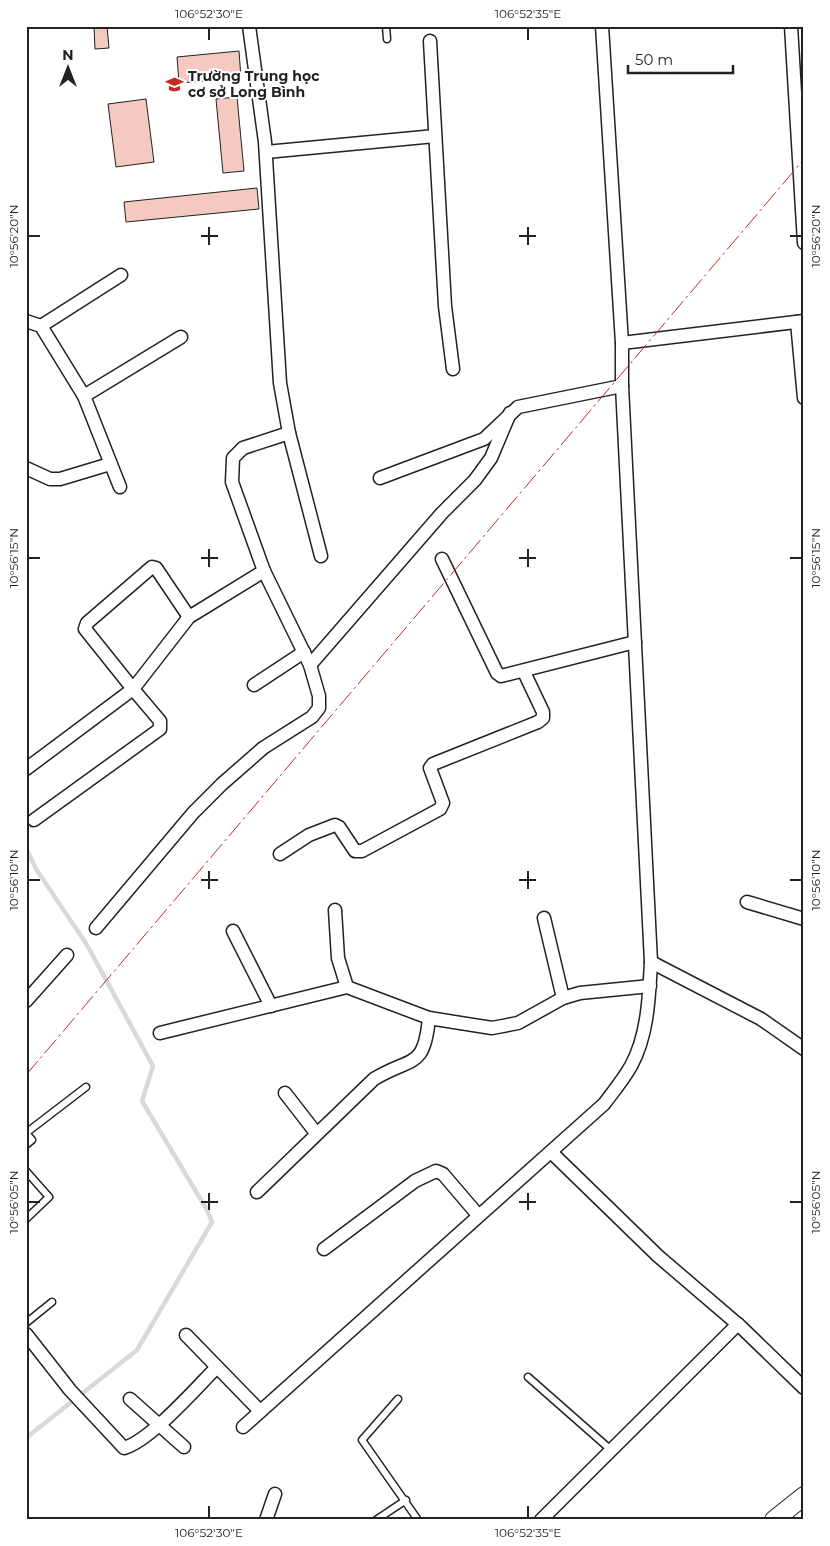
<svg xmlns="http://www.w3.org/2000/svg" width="830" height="1546" font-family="Montserrat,sans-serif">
  <rect width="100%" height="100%" fill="#fff"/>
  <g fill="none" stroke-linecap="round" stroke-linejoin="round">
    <path stroke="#d9d9d9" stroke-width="4.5" d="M26 848 36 869 87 945 153 1066 142 1101 207 1210 212 1222 137 1350 26 1438"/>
  </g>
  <g fill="#f3c9c0" stroke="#222">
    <path d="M94 26H107L109 48 95 49Z"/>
    <path d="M239 51 241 78 179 83 177 57Z"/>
    <path d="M237 97 244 171 223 173 216 99Z"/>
    <path d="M146 99 154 162 116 167 108 104Z"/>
    <path d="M257 188 259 209 126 222 124 202Z"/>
  </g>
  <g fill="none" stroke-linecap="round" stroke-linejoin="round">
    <defs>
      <g id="lane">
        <path d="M386 26 387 39"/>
        <path d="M26 1133 86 1087"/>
        <path d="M26 1133 32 1140 26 1145"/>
        <path d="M26 1171 49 1197 26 1219"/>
        <path d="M26 1323 52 1302"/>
        <path d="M528 1377 611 1450"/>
        <path d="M398 1399 362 1440 418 1520"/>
        <path d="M376 1520 406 1500"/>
      </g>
      <g id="street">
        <path d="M249 26 265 142 280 383 289 433 321 556"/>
        <path d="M791 26 804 243"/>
        <path d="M430 41 445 306 453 369"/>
        <path d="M266 152 435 136"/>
        <path d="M26 321 41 326 84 396 120 487"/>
        <path d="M797 322 804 398"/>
        <path d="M41 326 121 275"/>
        <path d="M622 343 804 321"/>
        <path d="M84 396 181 337"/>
        <path d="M26 468 50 479H60L110 464"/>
        <path d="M380 478 484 439 518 407 622 386"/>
        <path d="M442 559 497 673 501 676 635 642"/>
        <path d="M310 665 442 513 475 480 491 458 510 413"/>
        <path d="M254 685 304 652"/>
        <path d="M26 769 133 689 85 629 87 623 152 567 156 568 189 617"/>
        <path d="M34 820 160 729V721L133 689 189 617 264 571"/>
        <path d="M280 854 309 835 335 825 339 827 355 851H362L440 809 443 803 430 768 433 764 538 722 543 718V712L524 672"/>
        <path d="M747 902 804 919"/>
        <path d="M335 910 338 958 347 987"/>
        <path d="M544 918 563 998"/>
        <path d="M96 928 193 813 222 784 263 748 312 717 319 708V696L310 665 264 571 232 482 233 458 243 448 289 433"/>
        <path d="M233 931 271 1006"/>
        <path d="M651 962 761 1019 804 1049"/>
        <path d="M26 1001 67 955"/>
        <path d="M160 1033 347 987 429 1018 492 1028 518 1023 563 998 580 993 650 986"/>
        <path d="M285 1093 316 1133"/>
        <path d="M551 1152 658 1256 741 1327 804 1388"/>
        <path d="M257 1192 374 1079C412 1056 424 1070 429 1018"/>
        <path d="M324 1249 415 1181 436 1171 443 1174 478 1215"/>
        <path d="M26 1334 70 1390 124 1448C151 1440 196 1388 217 1367"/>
        <path d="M186 1335 259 1410"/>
        <path d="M130 1399 184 1447"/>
        <path d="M243 1427 604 1104C613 1092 623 1080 631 1066 648 1035 649 997 651 962L622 386V343L602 26"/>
        <path d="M266 1520 275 1494"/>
        <path d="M541 1520 738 1324"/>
      </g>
      <path id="secondary" d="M774 1520 804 1496"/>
    </defs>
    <use href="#lane" stroke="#222" stroke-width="9"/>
    <use href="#street" stroke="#222" stroke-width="15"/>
    <use href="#secondary" stroke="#222" stroke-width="20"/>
    <use href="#lane" stroke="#fff" stroke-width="6"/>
    <use href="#street" stroke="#fff" stroke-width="12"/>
    <use href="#secondary" stroke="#fff" stroke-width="18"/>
    <path stroke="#c62828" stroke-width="1" stroke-dasharray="18 4 2.5 4" stroke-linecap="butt" d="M26 1075 804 159"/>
  </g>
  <path fill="none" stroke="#222" stroke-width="2" d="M209 28V40M528 28V40M209 227V245M528 227V245M28 236H40M201 236H218M519 236H536M790 236H802M209 549V567M528 549V567M28 558H40M201 558H218M519 558H536M790 558H802M209 871V889M528 871V889M28 880H40M201 880H218M519 880H536M790 880H802M209 1193V1210M528 1193V1210M28 1202H40M201 1202H218M519 1202H536M790 1202H802M209 1506V1518M528 1506V1518"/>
  <defs>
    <symbol id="school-bare" viewBox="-9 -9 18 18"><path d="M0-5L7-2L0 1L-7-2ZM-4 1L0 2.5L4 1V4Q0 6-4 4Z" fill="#c62828" stroke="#fff" stroke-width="2.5" paint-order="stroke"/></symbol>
  </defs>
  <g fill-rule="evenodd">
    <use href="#school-bare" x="162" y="72" width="25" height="25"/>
  </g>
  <g text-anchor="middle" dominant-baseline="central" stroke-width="4" stroke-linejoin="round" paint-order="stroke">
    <g font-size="14" font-weight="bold" fill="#222" stroke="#fff" text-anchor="start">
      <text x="188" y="76">Trường Trung học<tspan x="188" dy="16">cơ sở Long Bình</tspan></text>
    </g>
  </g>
  <rect width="830" height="1546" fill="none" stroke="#ffffff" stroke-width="55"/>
  <g transform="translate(68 68)" stroke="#ffffff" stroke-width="4" paint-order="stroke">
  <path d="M0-4L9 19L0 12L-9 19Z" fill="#222222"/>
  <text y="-8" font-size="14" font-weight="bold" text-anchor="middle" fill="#222222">N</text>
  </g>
  <path d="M628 65v8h105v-8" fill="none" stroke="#222222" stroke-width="2.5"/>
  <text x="635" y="65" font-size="15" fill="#222222" stroke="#ffffff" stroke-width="4" paint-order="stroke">50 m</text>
  <rect x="28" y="28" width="774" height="1490" fill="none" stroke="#222" stroke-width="2"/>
  <g font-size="12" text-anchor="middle" fill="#222">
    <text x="209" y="18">106°52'30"E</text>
    <text x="528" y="18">106°52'35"E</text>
    <text transform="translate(14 236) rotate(-90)" y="4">10°56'20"N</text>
    <text transform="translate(816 236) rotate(-90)" y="4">10°56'20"N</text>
    <text transform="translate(14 558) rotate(-90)" y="4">10°56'15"N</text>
    <text transform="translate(816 558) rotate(-90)" y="4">10°56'15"N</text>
    <text transform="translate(14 880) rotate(-90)" y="4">10°56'10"N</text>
    <text transform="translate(816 880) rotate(-90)" y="4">10°56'10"N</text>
    <text transform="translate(14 1202) rotate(-90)" y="4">10°56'05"N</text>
    <text transform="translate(816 1202) rotate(-90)" y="4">10°56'05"N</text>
    <text x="209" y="1537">106°52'30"E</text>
    <text x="528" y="1537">106°52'35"E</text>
  </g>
</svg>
